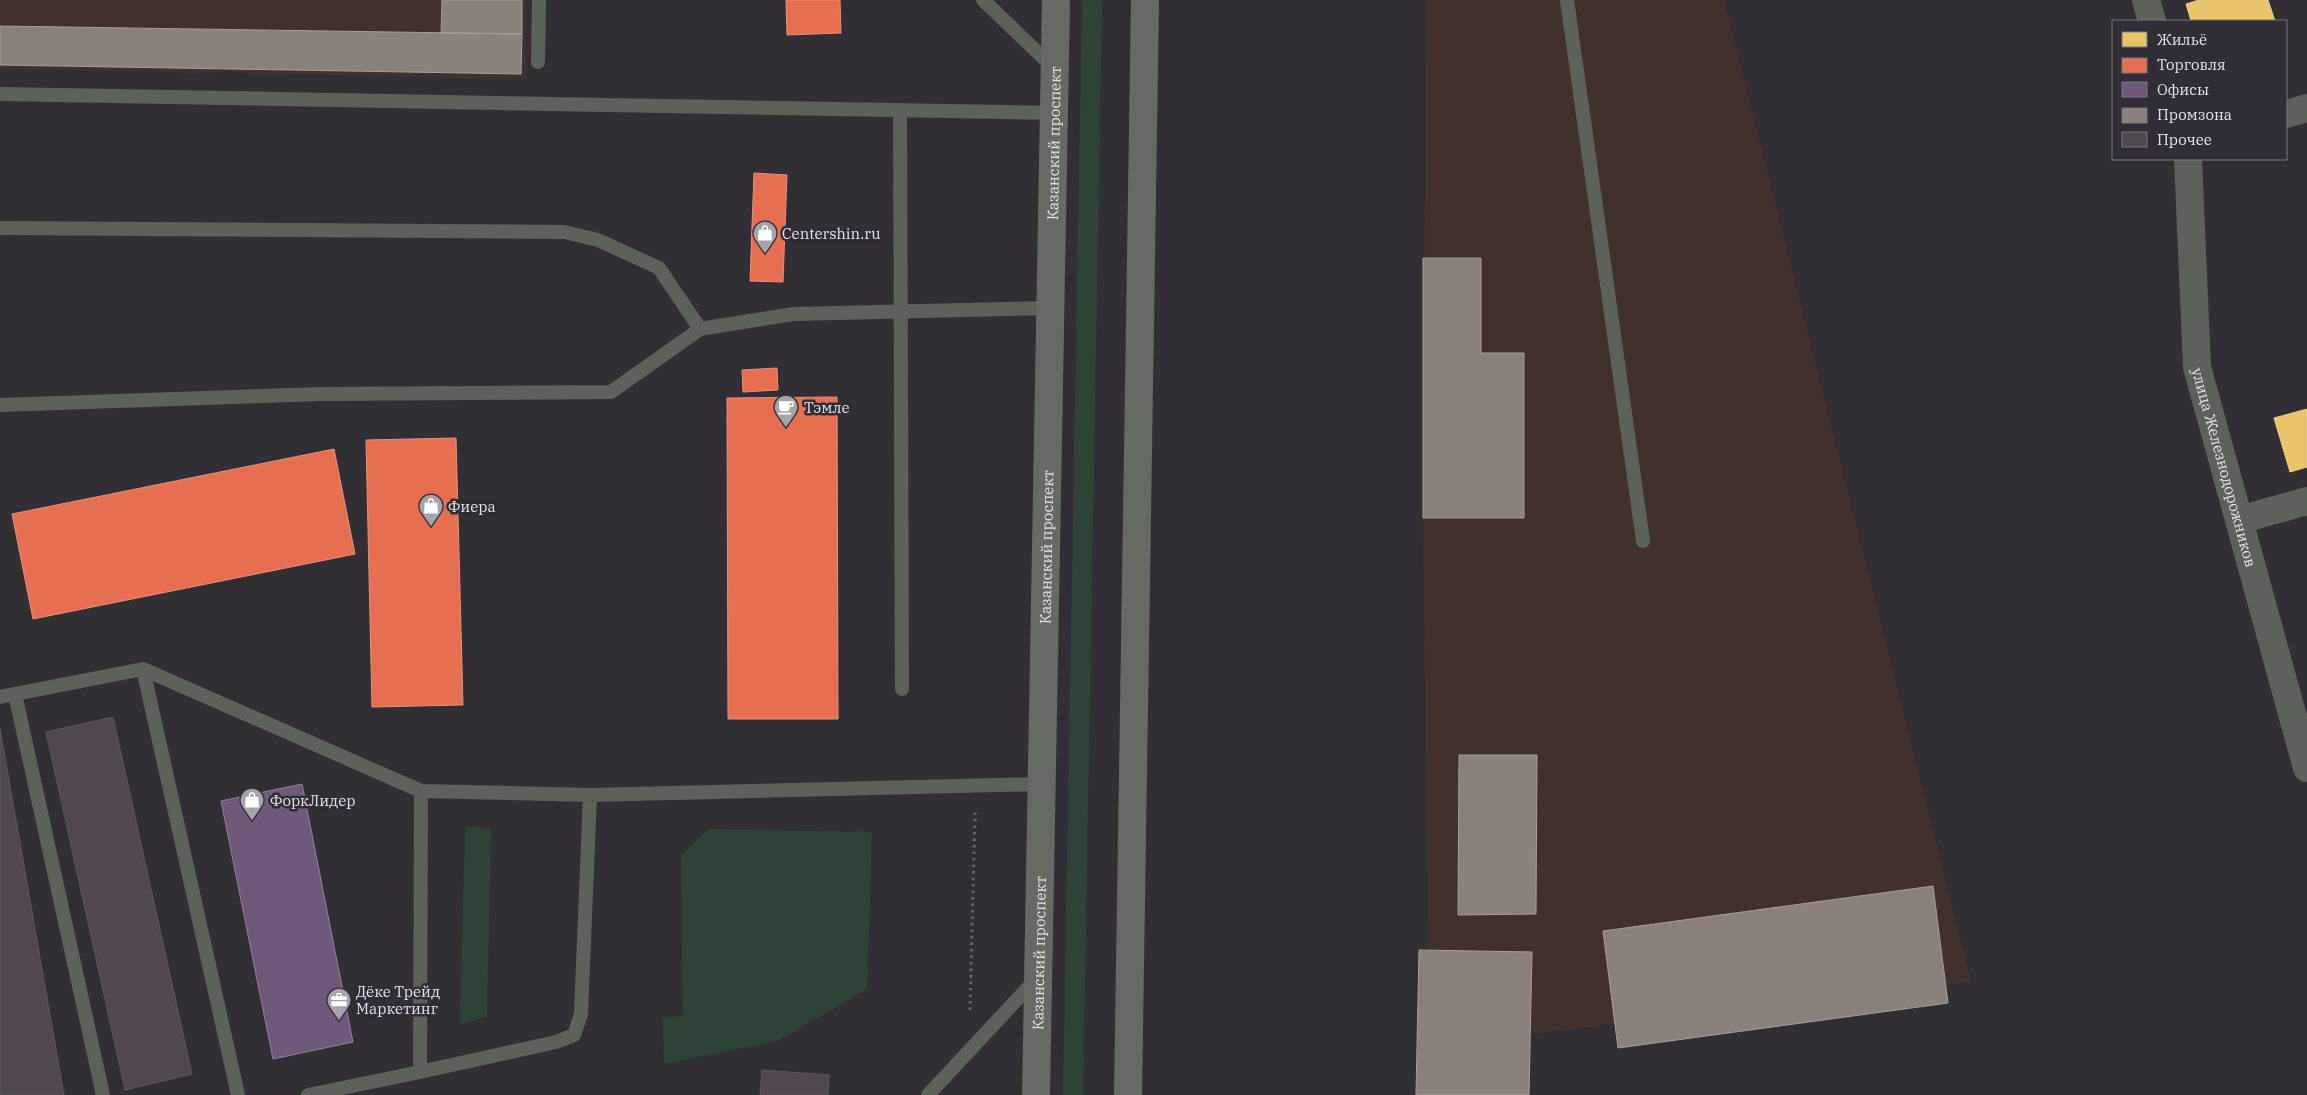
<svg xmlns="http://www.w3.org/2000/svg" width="2307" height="1095" font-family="'IBM Plex Serif',serif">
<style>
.industrial{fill:#41312c}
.green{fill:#2e4235}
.homes{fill:#e9c46a;stroke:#e8cd90}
.shops{fill:#e76f51;stroke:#e6927f}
.offices{fill:#6d597a;stroke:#91829b}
.industry{fill:#8a817c;stroke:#a59e9d}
.building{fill:#51484f;stroke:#595659}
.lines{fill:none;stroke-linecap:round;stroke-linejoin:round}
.path{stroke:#646663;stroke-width:3;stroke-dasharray:2.5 4;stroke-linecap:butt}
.service{stroke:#5c6259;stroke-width:14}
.minor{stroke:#5c6259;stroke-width:28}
.tertiary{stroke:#5c6259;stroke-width:28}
.primary{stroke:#656b62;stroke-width:28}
.labels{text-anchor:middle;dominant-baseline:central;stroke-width:5;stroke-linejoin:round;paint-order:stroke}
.street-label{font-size:15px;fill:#e4e3e9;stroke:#302d36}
.poi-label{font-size:15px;fill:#e4e3e9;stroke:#302d36;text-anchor:start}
</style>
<rect width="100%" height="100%" fill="#312f34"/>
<path class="industrial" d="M0,0H526V79L0,69Z
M1426,0H1724L1971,982L1429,1046L1423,518Z"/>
<path class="green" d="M1082,0H1102L1083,1095H1063Z
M465,826L491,828L487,1017L460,1024Z
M708,829L872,832L867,989L778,1041L664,1064L663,1018L683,1016L681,856Z"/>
<path class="homes" d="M2199,0H2268L2275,21H2191L2186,4Z
M2307,409V467L2290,472L2274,418Z"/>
<path class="shops" d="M786,0H840L841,33L787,35Z
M754,173L787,175L783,282L750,281Z
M777,368L778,390L743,392L742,370Z
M837,397L838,719H728L727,398Z
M456,438L463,705L372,707L366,440Z
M334,449L355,554L33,619L12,514Z"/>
<path class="offices" d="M302,784L353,1042L273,1059L221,801Z"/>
<path class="industry" d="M442,0H522V34L441,33Z
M0,26L522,34L521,74L0,65Z
M1423,258H1481V353H1524V518H1423Z
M1459,755H1537L1536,914L1458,915Z
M1933,886L1948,1003L1618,1048L1603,931Z
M1419,950L1532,952L1529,1095H1416Z"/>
<path class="building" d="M113,717L192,1074L125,1090L46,732Z
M0,728L64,1095H0Z
M762,1070L829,1075L828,1095H760Z"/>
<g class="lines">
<path class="path" d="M970,1010L975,812"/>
<path class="service" d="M983,0L1055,69
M1567,0L1643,541
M538,62L539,0
M0,94L1054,113
M900,111L902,689
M0,228L564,232L598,240L659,268L700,329
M0,405L321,394L611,392L700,329L793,314L1051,308
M143,669L238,1095
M15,694L103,1095
M0,697L143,669L421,791L590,795L1042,784
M420,1072L556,1042L574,1035L581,1014L590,795
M308,1095L420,1072L421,791
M928,1095L1037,978"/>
<g class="minor">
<path d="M2146,0L2152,21"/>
<path id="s1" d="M2188,159L2197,367L2307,768"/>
<path d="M2239,520L2307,501"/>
</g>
<path class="tertiary" d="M2286,114L2307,108"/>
<g class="primary">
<path id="s2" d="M1036,1095L1056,0"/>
<path d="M1128,1095L1145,0"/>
</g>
</g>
<defs>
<symbol id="shop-pin" viewBox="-11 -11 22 30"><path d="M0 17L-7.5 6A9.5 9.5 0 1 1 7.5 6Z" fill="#a5a4aa" stroke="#302d36"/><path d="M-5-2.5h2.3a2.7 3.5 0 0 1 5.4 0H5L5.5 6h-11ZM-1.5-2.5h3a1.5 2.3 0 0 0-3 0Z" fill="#fff"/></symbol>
<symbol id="cafe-pin" viewBox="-11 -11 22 30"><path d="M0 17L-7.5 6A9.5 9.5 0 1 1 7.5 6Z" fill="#a5a4aa" stroke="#302d36"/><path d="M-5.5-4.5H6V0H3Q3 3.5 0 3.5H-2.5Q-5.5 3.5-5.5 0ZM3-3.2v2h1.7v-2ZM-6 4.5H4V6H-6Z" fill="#fff"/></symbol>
<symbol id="office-pin" viewBox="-11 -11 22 30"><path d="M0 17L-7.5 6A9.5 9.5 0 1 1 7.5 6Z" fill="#a5a4aa" stroke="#302d36"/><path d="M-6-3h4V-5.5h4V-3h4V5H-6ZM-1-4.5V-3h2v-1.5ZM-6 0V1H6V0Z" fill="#fff"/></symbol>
</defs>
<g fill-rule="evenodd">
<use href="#shop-pin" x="751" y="219" width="28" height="38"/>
<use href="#cafe-pin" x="772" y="393" width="28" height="38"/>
<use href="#shop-pin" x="417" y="492" width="28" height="38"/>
<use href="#shop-pin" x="238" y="786" width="28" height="38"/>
<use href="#office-pin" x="325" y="986" width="28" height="38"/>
</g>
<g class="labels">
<g class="street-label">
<text stroke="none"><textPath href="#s2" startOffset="952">Казанский проспект</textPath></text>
<text stroke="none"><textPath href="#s1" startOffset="312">улица Железнодорожников</textPath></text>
<text stroke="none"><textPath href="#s2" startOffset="548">Казанский проспект</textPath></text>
<text stroke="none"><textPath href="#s2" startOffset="142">Казанский проспект</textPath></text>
</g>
<g class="poi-label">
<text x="782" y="233">Centershin.ru</text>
<text x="804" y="407">Тэмле</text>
<text x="448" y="506">Фиера</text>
<text x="270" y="800">ФоркЛидер</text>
<text x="356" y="991">Дёке Трейд<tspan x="356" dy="17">Маркетинг</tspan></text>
</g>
</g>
<rect x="2112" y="20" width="175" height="140" fill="#302d36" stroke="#78767e"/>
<rect x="2122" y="32" width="25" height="15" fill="#e9c46a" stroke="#78767e"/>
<text x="2157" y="45" font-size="15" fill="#e4e3e9">Жильё</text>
<rect x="2122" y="58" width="25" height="15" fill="#e76f51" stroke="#78767e"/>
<text x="2157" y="70" font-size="15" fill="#e4e3e9">Торговля</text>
<rect x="2122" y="82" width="25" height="15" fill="#6d597a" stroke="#78767e"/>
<text x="2157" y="95" font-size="15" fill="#e4e3e9">Офисы</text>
<rect x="2122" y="108" width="25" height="15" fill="#8a817c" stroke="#78767e"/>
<text x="2157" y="120" font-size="15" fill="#e4e3e9">Промзона</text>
<rect x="2122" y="132" width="25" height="15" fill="#51484f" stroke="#78767e"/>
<text x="2157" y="145" font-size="15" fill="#e4e3e9">Прочее</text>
</svg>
